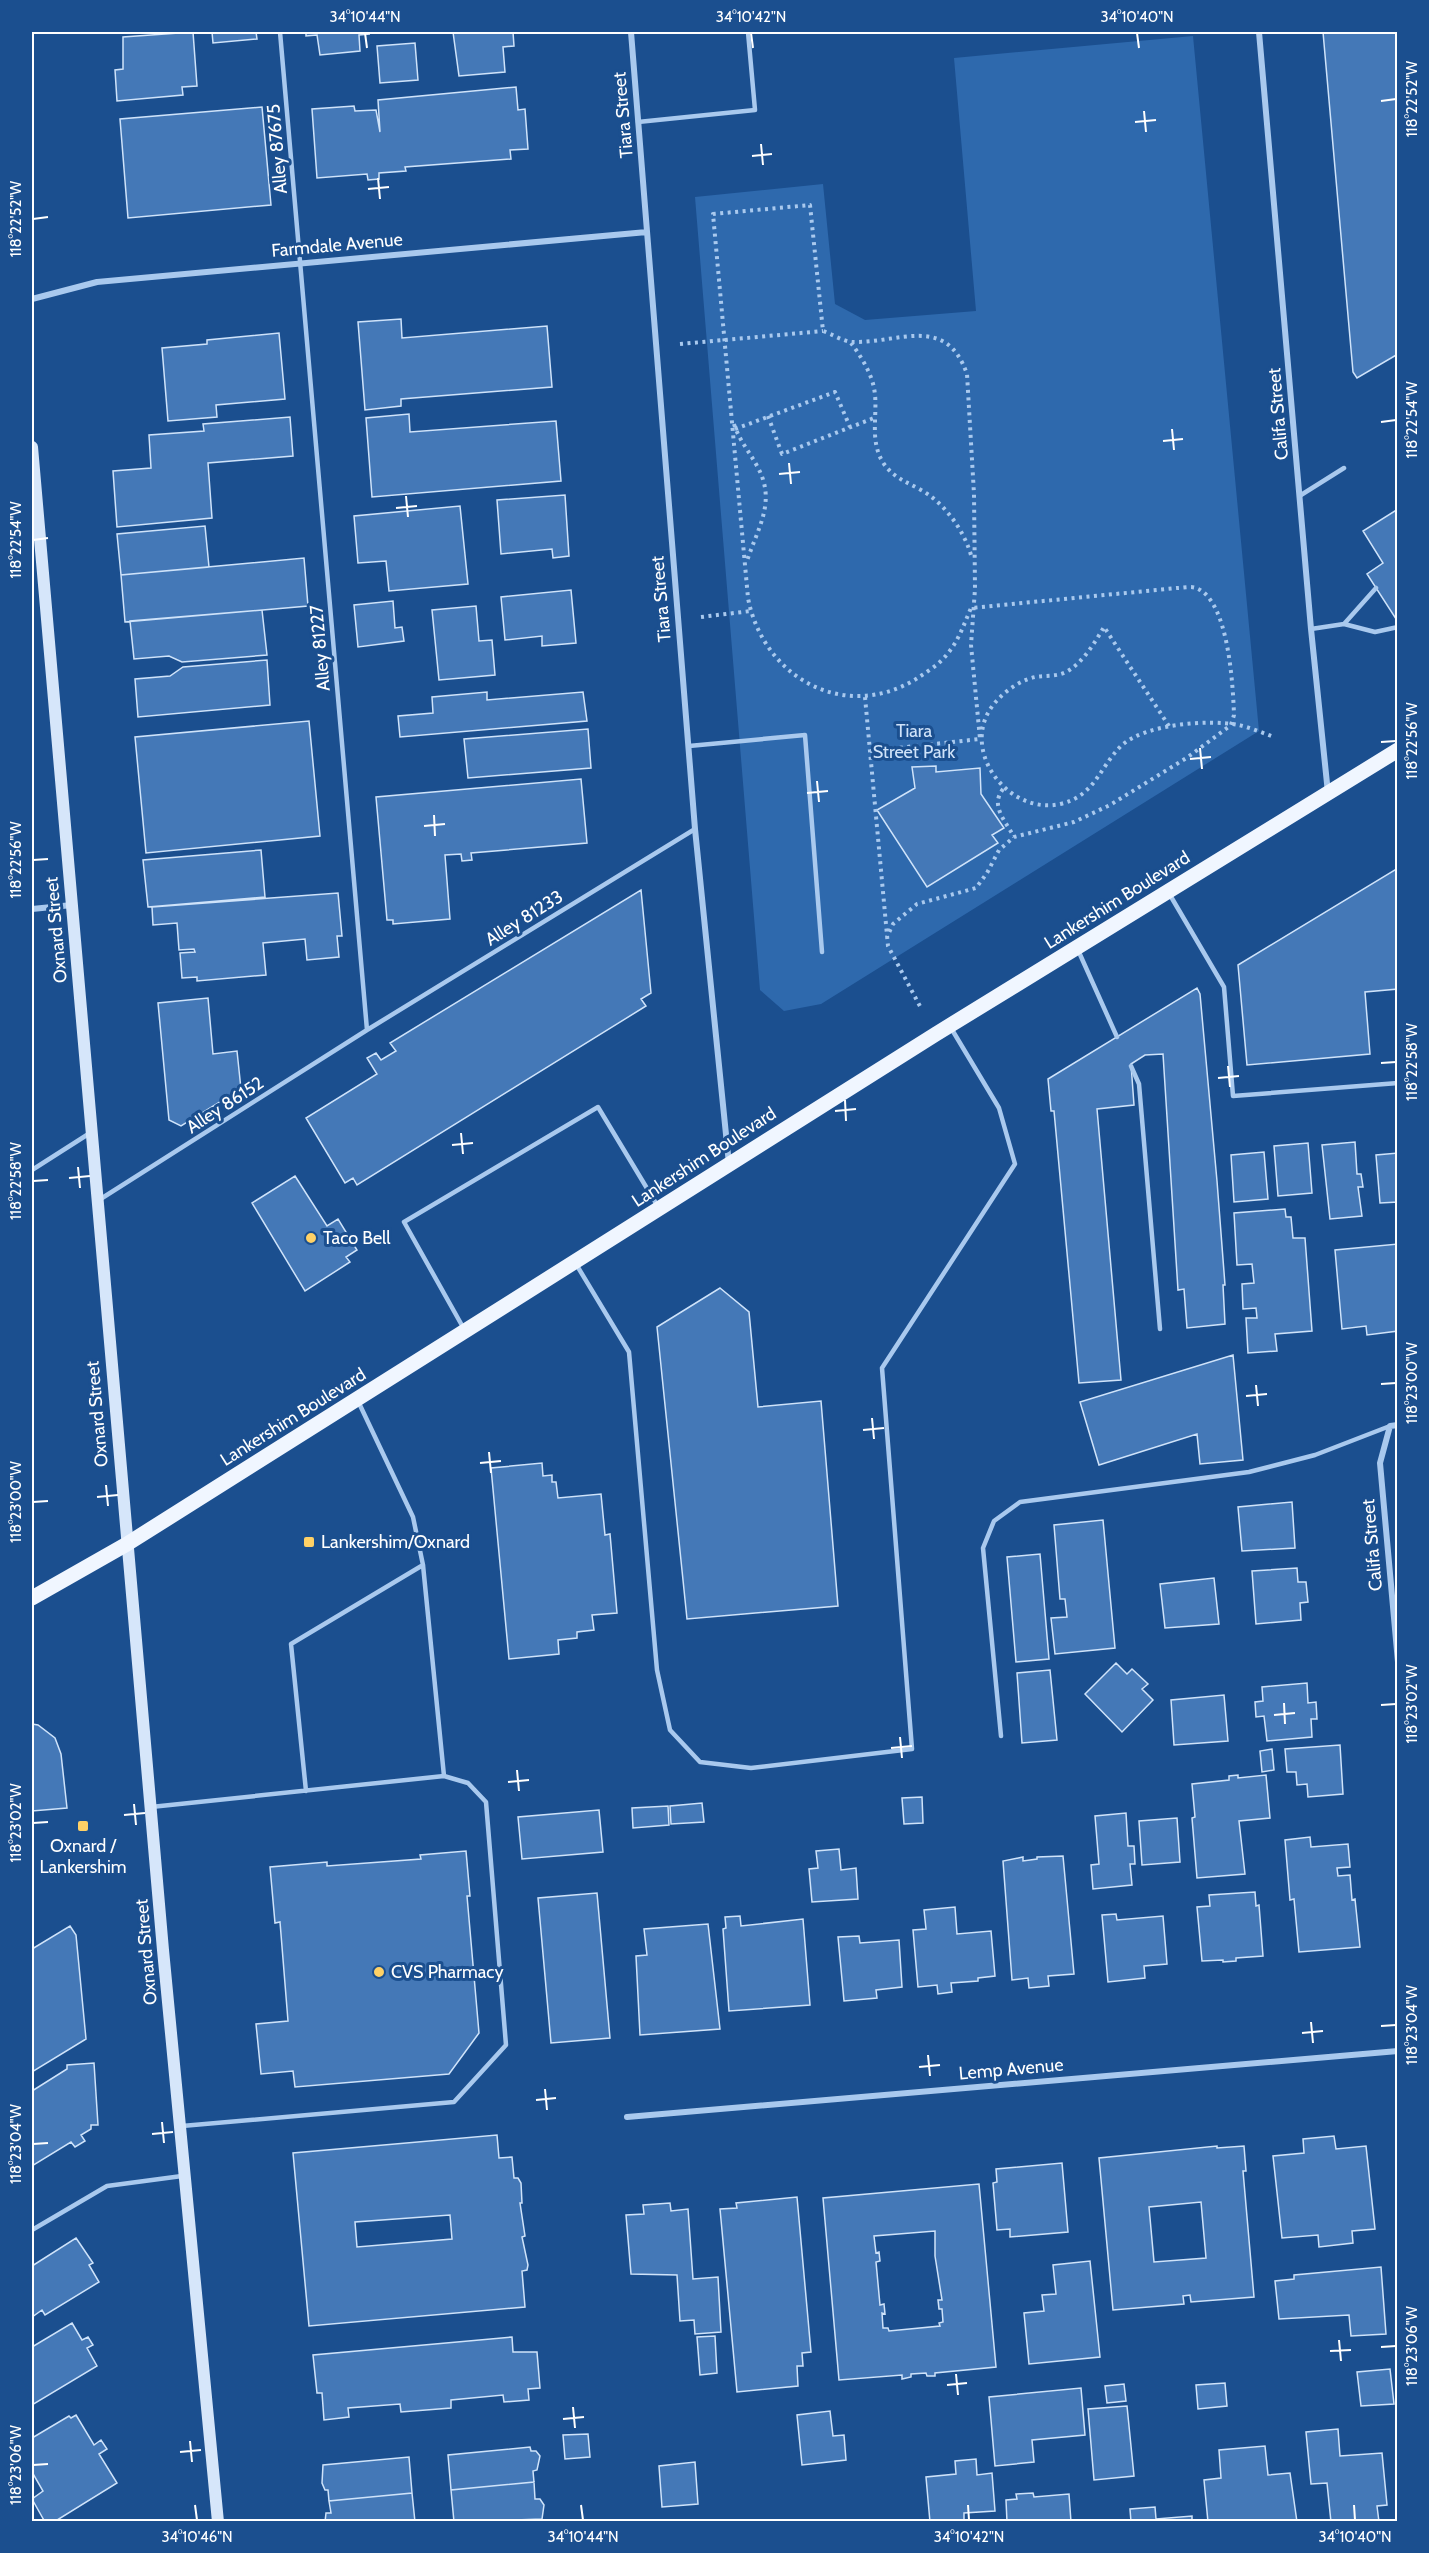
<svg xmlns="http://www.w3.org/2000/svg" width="1429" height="2553" font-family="Cabin,sans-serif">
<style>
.green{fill:#2e69ad}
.building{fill:#4478b7;stroke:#cfe3fa;stroke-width:1.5;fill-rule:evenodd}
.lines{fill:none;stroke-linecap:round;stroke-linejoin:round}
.path{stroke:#a9c9ee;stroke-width:4;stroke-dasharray:3 4.5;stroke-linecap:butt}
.service{stroke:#a9c9ee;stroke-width:4.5}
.minor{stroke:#a9c9ee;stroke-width:6}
.secondary{stroke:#d6e6fa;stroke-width:12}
.primary{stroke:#f0f6ff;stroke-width:15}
.ticks{fill:none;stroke:#fff;stroke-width:2}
.poi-dot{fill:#ffd166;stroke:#1b4f8f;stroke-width:2}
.labels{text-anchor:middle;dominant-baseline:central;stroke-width:6;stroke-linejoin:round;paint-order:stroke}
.street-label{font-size:18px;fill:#fff;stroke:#1b4f8f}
.park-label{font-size:18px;fill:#cfe3fa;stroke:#1b4f8f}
.poi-label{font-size:18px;fill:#fff;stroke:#1b4f8f;text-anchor:start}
.neatline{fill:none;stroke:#fff;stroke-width:2}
.ticks-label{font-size:15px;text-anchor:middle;fill:#fff}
</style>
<rect width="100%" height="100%" fill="#1b4f8f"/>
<path class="green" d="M1193,36L1259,731L821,1004L784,1011L760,990L695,197L823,184L835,304L865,320L976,311L954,58Z"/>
<path class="building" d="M193,32L197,86L182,87L183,95L117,101L115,70L123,69V37Z
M212,32H256L257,39L213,43Z
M306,32H368L369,34L359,35L360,51L320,55L317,35L306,36Z
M453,32H513L514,46L503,47L505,72L459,76Z
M1323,32H1398V354L1357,378L1353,372Z
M415,43L418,80L380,83L377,46Z
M516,87L518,110L525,109L528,149L510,150L511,159L405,167L406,171L379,173V179L368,180L367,174L317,178L312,109L354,106L355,111L376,110L380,132L378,100Z
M262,107L271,205L128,218L120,119Z
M401,319L402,338L547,326L552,387L401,399V406L365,410L358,322Z
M279,333L285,399L216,405L217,417L168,421L162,348L207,344V340Z
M409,414L410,432L556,421L561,481L372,497L366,418Z
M290,417L293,456L208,463L212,518L117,527L113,471L151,468L149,435L204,431L203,424Z
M565,495L569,556L553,558L552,549L501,554L497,500Z
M460,506L468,584L389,591L386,561L358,563L354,516Z
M1398,509V622L1367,574L1383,563L1363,531Z
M205,526L209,567L121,575L117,534Z
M304,558L308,606L125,622L121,575Z
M571,590L576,643L542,646V636L505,640L501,597Z
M393,601L395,628L402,627L404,641L358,647L354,605Z
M476,606L479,641L492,640L495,675L439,680L432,610Z
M262,610L267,655L182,662L169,656L134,659L130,621Z
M267,660L270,705L138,717L135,679L170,676L183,667Z
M487,692V700L583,692L587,721L400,737L398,716L433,713L432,697Z
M309,721L320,836L146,853L135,737Z
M588,729L591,768L468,778L464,739Z
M936,766V772L980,768L981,794L1004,828L992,835L998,843L927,887L877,810L915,788L912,767Z
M581,779L587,843L471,853L472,860L462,861L461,854L445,855L450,919L393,924V920H387L376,797Z
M261,850L265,897L148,907L143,860Z
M1398,868V989L1365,992L1370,1054L1247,1065L1238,965Z
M641,890L651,993L641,999L646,1006L357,1185L353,1178L345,1183L306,1118L377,1074L367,1058L376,1053L381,1060L396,1051L390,1043Z
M338,893L342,936H337L339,957L307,960L305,939L263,943L266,975L197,981V977L182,978L180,953L195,952L194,949L179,950L177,923L153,925L152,907Z
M1197,988L1200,994L1217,1181L1225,1285H1223L1225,1324L1187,1328L1184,1289L1178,1290L1163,1054L1145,1055L1131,1064L1134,1105L1097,1109L1121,1380L1079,1383L1054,1111H1051L1048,1079Z
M208,998L213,1054L237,1051L241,1089L181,1126L169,1120L158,1003Z
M1355,1142L1357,1174H1361L1363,1187H1358L1362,1216L1330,1219L1322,1145Z
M1308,1143L1312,1193L1278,1196L1274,1146Z
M1264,1152L1268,1199L1234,1202L1231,1155Z
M1398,1153V1202L1380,1203L1376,1155Z
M295,1176L327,1226L338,1219L357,1250L346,1257L350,1262L305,1291L252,1203Z
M1285,1209L1286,1217H1291L1293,1238H1305L1312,1331L1275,1334L1277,1351L1248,1353L1246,1318H1257L1256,1308L1243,1309L1242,1284L1254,1283L1252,1264L1237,1265L1234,1213Z
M1398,1244V1331L1367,1335L1366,1326L1342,1329L1335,1250Z
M720,1288L749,1312L758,1407L821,1401L838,1606L687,1619L657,1327Z
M1233,1355L1243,1460L1200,1464L1197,1434L1099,1465L1080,1402Z
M542,1463L543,1476L552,1475V1482H556L558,1498L601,1494L605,1535L610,1534L617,1613L592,1615L594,1630L577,1632V1638L558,1640L559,1654L509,1659L491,1468Z
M1292,1502L1295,1548L1242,1551L1238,1507Z
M1103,1520L1115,1648L1055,1654L1051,1618L1067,1617L1065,1599H1060L1054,1525Z
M1040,1554L1049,1659L1016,1662L1007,1557Z
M1297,1568L1298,1582H1306L1308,1602L1300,1603L1301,1620L1256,1624L1252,1571Z
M1214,1578L1219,1624L1165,1628L1160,1584Z
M1116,1663L1127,1674L1132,1669L1148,1684L1142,1689L1153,1700L1122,1732L1085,1694Z
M1050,1670L1057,1740L1022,1743L1017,1673Z
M1307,1683L1308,1703L1316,1702L1317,1719H1311L1312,1737L1267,1741L1264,1716L1256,1717L1255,1702L1263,1701L1262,1687Z
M1224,1695L1228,1741L1174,1745L1171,1700Z
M32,1724L38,1725L55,1738L61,1754L67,1808L32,1811Z
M1340,1745L1343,1794L1308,1797L1307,1784L1297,1785L1296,1772H1287L1285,1749Z
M1272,1749L1274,1770L1262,1772L1260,1751Z
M1238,1775V1778L1266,1775L1270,1818L1239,1821L1245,1874L1197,1878L1192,1818L1195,1817L1192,1784L1229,1780V1776Z
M922,1797L923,1823L904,1824L902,1798Z
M702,1803L704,1822L671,1824L670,1806Z
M668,1806L669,1825L633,1828L632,1808Z
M599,1810L603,1852L522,1859L518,1817Z
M1126,1813L1128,1846H1134L1135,1864H1130L1132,1885L1093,1889L1091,1865L1099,1864L1095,1816Z
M1177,1818L1180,1862L1142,1865L1139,1821Z
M1310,1837L1311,1847L1348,1844L1350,1867L1337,1868L1338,1876L1350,1875L1352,1900L1355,1899L1360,1947L1299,1952L1294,1899L1290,1900L1285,1840Z
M839,1849L841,1870L856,1868L858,1899L812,1902L809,1869L818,1868L816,1851Z
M466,1851L470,1896H467L479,2033L449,2074L295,2087L293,2071L261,2074L256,2024L288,2021L280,1922L275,1923L270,1867L327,1862V1866L421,1859L420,1855Z
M1063,1856L1074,1974L1048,1976L1049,1986L1029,1988L1028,1978L1012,1980L1003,1861L1023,1857V1861L1037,1859V1857Z
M1255,1892L1256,1906L1259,1905L1263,1956L1236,1958V1961L1223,1962V1960L1202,1961L1197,1907L1210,1906L1209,1895Z
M597,1893L610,2038L551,2043L538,1898Z
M955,1907L957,1934L991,1931L995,1976L978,1978V1981L951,1983L952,1992L938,1994L937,1985L918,1987L913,1930L926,1929L924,1910Z
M1116,1914L1117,1920L1163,1916L1167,1964L1144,1966L1145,1978L1108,1982L1102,1915Z
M740,1916L741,1926L803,1919L810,2005L729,2011L723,1929L726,1928L725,1917Z
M708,1924L720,2029L640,2035L636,1956L647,1955L644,1929Z
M70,1926L76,1935L86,2039L32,2072V1949Z
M859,1936L860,1943L899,1940L902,1987L876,1990L877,1998L844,2001L838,1937Z
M94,2063L98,2125H91V2129L81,2135L85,2141L75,2147L71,2142L32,2166V2091L67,2069V2065Z
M497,2135L499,2158L512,2157L514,2178H518L521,2183L522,2203H520L525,2236L522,2237L528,2265L527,2270L522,2271L525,2307L309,2326L293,2153ZM450,2215L452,2239L357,2247L355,2222Z
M1334,2136L1336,2149L1366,2146L1375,2229L1352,2231L1353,2243L1319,2247L1318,2235L1282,2238L1273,2156L1304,2153L1303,2139Z
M1217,2146V2148L1244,2146L1246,2171H1243L1254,2297L1191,2302L1190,2295L1183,2296L1184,2304L1113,2310L1099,2158ZM1201,2202L1206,2258L1154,2262L1149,2207Z
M1062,2163L1068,2232L1010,2237V2229L997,2230L993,2183L997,2182L996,2169Z
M979,2184L996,2367L935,2373V2376H927L926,2373L911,2374V2377L902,2379V2375L839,2380L823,2198ZM935,2231V2256L942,2300H938L939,2309H942L943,2322L939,2323L940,2326L889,2331L888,2328H883L882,2313L885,2314L884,2304L880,2305L876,2262L880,2261L879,2252L876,2253L874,2236Z
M797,2197L811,2352L802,2353L803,2366H797L798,2386L737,2392L720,2209L737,2208L736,2203Z
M670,2203L671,2211L688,2209L693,2279L718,2277L721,2332L695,2334L694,2320L680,2321L677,2275L631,2274L626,2215L644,2214L643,2205Z
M76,2238L93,2263L89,2265L99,2282L45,2315L42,2310L32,2317V2266Z
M1090,2261L1100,2357L1029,2364L1024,2313L1044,2311L1042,2295L1056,2294L1053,2265Z
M1381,2267L1386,2334L1351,2336L1349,2315L1279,2319L1275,2281L1294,2279V2275Z
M72,2323L82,2340L88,2337L93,2345L87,2348L97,2366L32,2405V2347Z
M715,2336L717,2373L700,2375L697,2337Z
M512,2337L513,2352H537L540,2388L528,2389L529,2400L504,2402L503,2395L451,2400V2408L401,2412L400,2404L348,2408L349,2417L324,2420L322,2393H317L313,2355Z
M1390,2369L1394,2404L1361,2406L1357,2372Z
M1225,2383L1227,2406L1198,2409L1196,2385Z
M1124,2384L1126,2401L1107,2403L1105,2386Z
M1081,2388L1085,2435L1032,2440L1034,2462L995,2466L989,2397Z
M1127,2406L1134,2476L1094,2480L1088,2409Z
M830,2411L833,2436L844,2435L846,2460L802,2465L797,2415Z
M76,2415L94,2445L101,2440L107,2449L99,2454L117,2483L54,2522H45L32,2499L43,2491L32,2472V2438L69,2416L71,2418Z
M1338,2429L1340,2456L1382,2453L1387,2505L1377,2506L1379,2522H1331L1327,2483L1311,2484L1306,2432Z
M588,2434L590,2457L565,2459L563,2435Z
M1265,2446L1268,2475L1290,2473L1297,2522H1208L1204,2480L1221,2478L1219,2450Z
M530,2447L531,2451H536L540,2456L537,2470L533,2471L534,2482L451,2490L448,2455Z
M409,2457L412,2493L329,2501L328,2490H325L322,2483L323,2465Z
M976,2459L977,2475L992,2473L995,2511L964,2513V2522H930L926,2477L956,2474L955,2461Z
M695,2462L698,2504L662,2507L659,2466Z
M534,2482L535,2499H540L544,2505L542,2519L454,2522L451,2490Z
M412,2493L415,2522H325L326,2513H331L329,2501Z
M1033,2493L1034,2497L1069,2494L1071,2522H1007L1006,2500L1017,2499L1016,2494Z
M1155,2507L1156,2519L1192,2516V2522H1131L1130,2509Z"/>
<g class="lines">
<path class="path" d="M851,343C860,355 871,372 874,388C879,413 868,440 884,464C894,478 907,482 921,490C945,503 966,533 972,559
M680,344L823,331
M768,416L782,454L874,418
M734,424C739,440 749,451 757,466C777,501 758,527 747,561
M735,429L835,392L850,427
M701,617L751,611
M865,697L888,946L922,1010
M1169,726L1104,627C1095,642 1083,663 1066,672C1056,677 1046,675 1035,677C1017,681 998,696 989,711C963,756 1011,815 1060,804C1095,796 1099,768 1121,746C1144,724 1209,719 1239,725C1251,728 1263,733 1274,737
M870,751L980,739L971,645L975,589L974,494L967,374C946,314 900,343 853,342C844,342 832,334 823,331L810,205L713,214L748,598C763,677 844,723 916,679C927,672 940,664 948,653C959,640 964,624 971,608L1177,588C1183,588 1191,586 1196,588C1229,600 1233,687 1234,715L1231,725L1188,757L1110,805L1074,822L1014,837L999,850L987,873L976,888L917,904L893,924L887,937
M1003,789C990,806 1005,820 1014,837"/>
<path class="service" d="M280,32L367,1030
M638,122L755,110L748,32
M1301,495L1344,468
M1344,624L1376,588
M1311,629L1344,624L1375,632L1398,627
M689,746L805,735L822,952
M1170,895L1224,987L1233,1096L1398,1083
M1078,950L1117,1037
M1131,1066L1139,1084L1160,1329
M32,1170L90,1133
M99,1200L367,1030L695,829
M576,1264L629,1352L657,1670L670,1730L700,1762L751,1768L912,1749L882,1368L1015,1164L999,1108L951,1028
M464,1329L404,1222L598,1107L657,1205
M1001,1736L983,1548L994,1521L1020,1502L1249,1472L1315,1455L1390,1426
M306,1791L291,1644L423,1565
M151,1807L444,1776L423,1565L413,1517L358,1401
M182,2126L454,2102L506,2045L486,1802L468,1783L444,1776
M32,2230L107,2186L182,2176"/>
<path class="minor" d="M631,32L695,829L729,1164
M1259,32L1311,629L1328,793
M32,299L97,282L647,232
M32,909L72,905
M1398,1425L1390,1426L1380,1463L1398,1662
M627,2117L1398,2051"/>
<path class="secondary" d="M32,447L163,1950L218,2522"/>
<path class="primary" d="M32,1598L127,1544L936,1034L1398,750"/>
</g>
<path class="ticks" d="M365,33L367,48M751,33L753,48M1137,33L1139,48M1381,101L1396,99M1144,111L1146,132M1135,122L1156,120M761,144L763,165M752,156L772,154M378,178L380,199M368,189L389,187M33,219L48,217M1381,422L1396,420M1172,429L1174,450M1163,441L1183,439M789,463L791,484M779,474L800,472M406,496L408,517M396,508L417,506M33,540L48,538M1381,742L1396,741M1200,748L1202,769M1190,759L1211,757M817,781L819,802M807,793L828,791M434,815L435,836M424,826L445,824M33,860L48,859M1381,1063L1396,1062M1228,1066L1230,1087M1218,1078L1239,1076M845,1100L846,1121M835,1111L856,1109M461,1133L463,1154M452,1145L473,1143M78,1167L80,1188M69,1178L90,1176M33,1181L48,1180M1381,1384L1396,1383M1256,1385L1258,1406M1246,1396L1267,1394M872,1418L874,1439M863,1430L884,1428M489,1452L491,1473M480,1463L501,1461M106,1485L108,1506M97,1497L118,1495M33,1502L48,1501M1284,1703L1285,1724M1381,1705L1396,1704M1274,1715L1295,1713M900,1737L902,1758M891,1748L912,1746M517,1770L519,1791M508,1782L529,1780M134,1804L136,1825M124,1815L145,1813M33,1823L48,1822M1311,2022L1313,2043M1381,2026L1396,2025M1302,2033L1323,2031M928,2055L930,2076M919,2067L940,2065M545,2089L547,2110M536,2100L556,2098M162,2122L164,2143M152,2134L173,2132M33,2144L48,2143M1339,2340L1341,2361M1381,2347L1396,2346M1330,2351L1351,2350M956,2374L958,2395M947,2385L967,2383M573,2407L575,2428M563,2419L584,2417M190,2441L192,2462M180,2452L201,2450M33,2465L48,2464M195,2505L197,2520M581,2505L583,2520M968,2505L969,2520M1354,2505L1355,2520"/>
<g class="poi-dot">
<circle cx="311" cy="1238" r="6"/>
<rect x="303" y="1536" width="12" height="12" rx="3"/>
<rect x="77" y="1820" width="12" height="12" rx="3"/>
<circle cx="379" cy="1972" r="6"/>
</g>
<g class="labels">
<g class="street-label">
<text transform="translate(623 115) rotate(-95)">Tiara Street</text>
<text transform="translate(277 149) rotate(-95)">Alley 87675</text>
<text transform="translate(337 245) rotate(-5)">Farmdale Avenue</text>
<text transform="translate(1278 414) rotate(-95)">Califa Street</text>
<text transform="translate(661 599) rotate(-95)">Tiara Street</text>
<text transform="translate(320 648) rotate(-95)">Alley 81227</text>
<text transform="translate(1117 900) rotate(-32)">Lankershim Boulevard</text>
<text transform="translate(524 918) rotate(-32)">Alley 81233</text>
<text transform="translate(56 930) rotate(-95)">Oxnard Street</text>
<text transform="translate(225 1105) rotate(-33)">Alley 86152</text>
<text transform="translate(704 1157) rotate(-33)">Lankershim Boulevard</text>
<text transform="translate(97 1414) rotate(-95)">Oxnard Street</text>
<text transform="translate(293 1417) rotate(-32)">Lankershim Boulevard</text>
<text transform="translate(1372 1545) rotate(-95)">Califa Street</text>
<text transform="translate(146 1952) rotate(-95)">Oxnard Street</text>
<text transform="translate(1011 2069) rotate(-5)">Lemp Avenue</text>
</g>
<g class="park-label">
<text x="914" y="731">Tiara<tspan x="914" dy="21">Street Park</tspan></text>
</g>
<g class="poi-label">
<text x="323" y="1238">Taco Bell</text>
<text x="321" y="1542">Lankershim/Oxnard</text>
<text x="83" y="1846" text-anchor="middle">Oxnard /<tspan x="83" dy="21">Lankershim</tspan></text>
<text x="391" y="1972">CVS Pharmacy</text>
</g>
</g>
<rect width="1429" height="2553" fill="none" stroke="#1b4f8f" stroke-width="66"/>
<rect x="33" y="33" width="1363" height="2487" class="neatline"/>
<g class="ticks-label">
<text x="365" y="22">34°10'44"N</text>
<text x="751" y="22">34°10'42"N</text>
<text x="1137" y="22">34°10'40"N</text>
<text transform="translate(1412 99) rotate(-90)" y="5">118°22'52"W</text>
<text transform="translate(16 219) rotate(-90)" y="5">118°22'52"W</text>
<text transform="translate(1412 420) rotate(-90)" y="5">118°22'54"W</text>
<text transform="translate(16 540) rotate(-90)" y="5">118°22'54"W</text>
<text transform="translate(1412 741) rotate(-90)" y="5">118°22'56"W</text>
<text transform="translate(16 860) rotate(-90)" y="5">118°22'56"W</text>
<text transform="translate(1412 1062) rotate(-90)" y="5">118°22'58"W</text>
<text transform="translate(16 1181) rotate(-90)" y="5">118°22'58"W</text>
<text transform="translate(1412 1383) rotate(-90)" y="5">118°23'00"W</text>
<text transform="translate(16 1502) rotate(-90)" y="5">118°23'00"W</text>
<text transform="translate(1412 1704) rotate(-90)" y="5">118°23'02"W</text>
<text transform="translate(16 1823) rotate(-90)" y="5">118°23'02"W</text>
<text transform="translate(1412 2025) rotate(-90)" y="5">118°23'04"W</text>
<text transform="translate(16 2144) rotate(-90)" y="5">118°23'04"W</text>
<text transform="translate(1412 2346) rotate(-90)" y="5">118°23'06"W</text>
<text transform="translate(16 2465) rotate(-90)" y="5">118°23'06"W</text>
<text x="197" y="2542">34°10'46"N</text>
<text x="583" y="2542">34°10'44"N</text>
<text x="969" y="2542">34°10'42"N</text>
<text x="1355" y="2542">34°10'40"N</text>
</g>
</svg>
